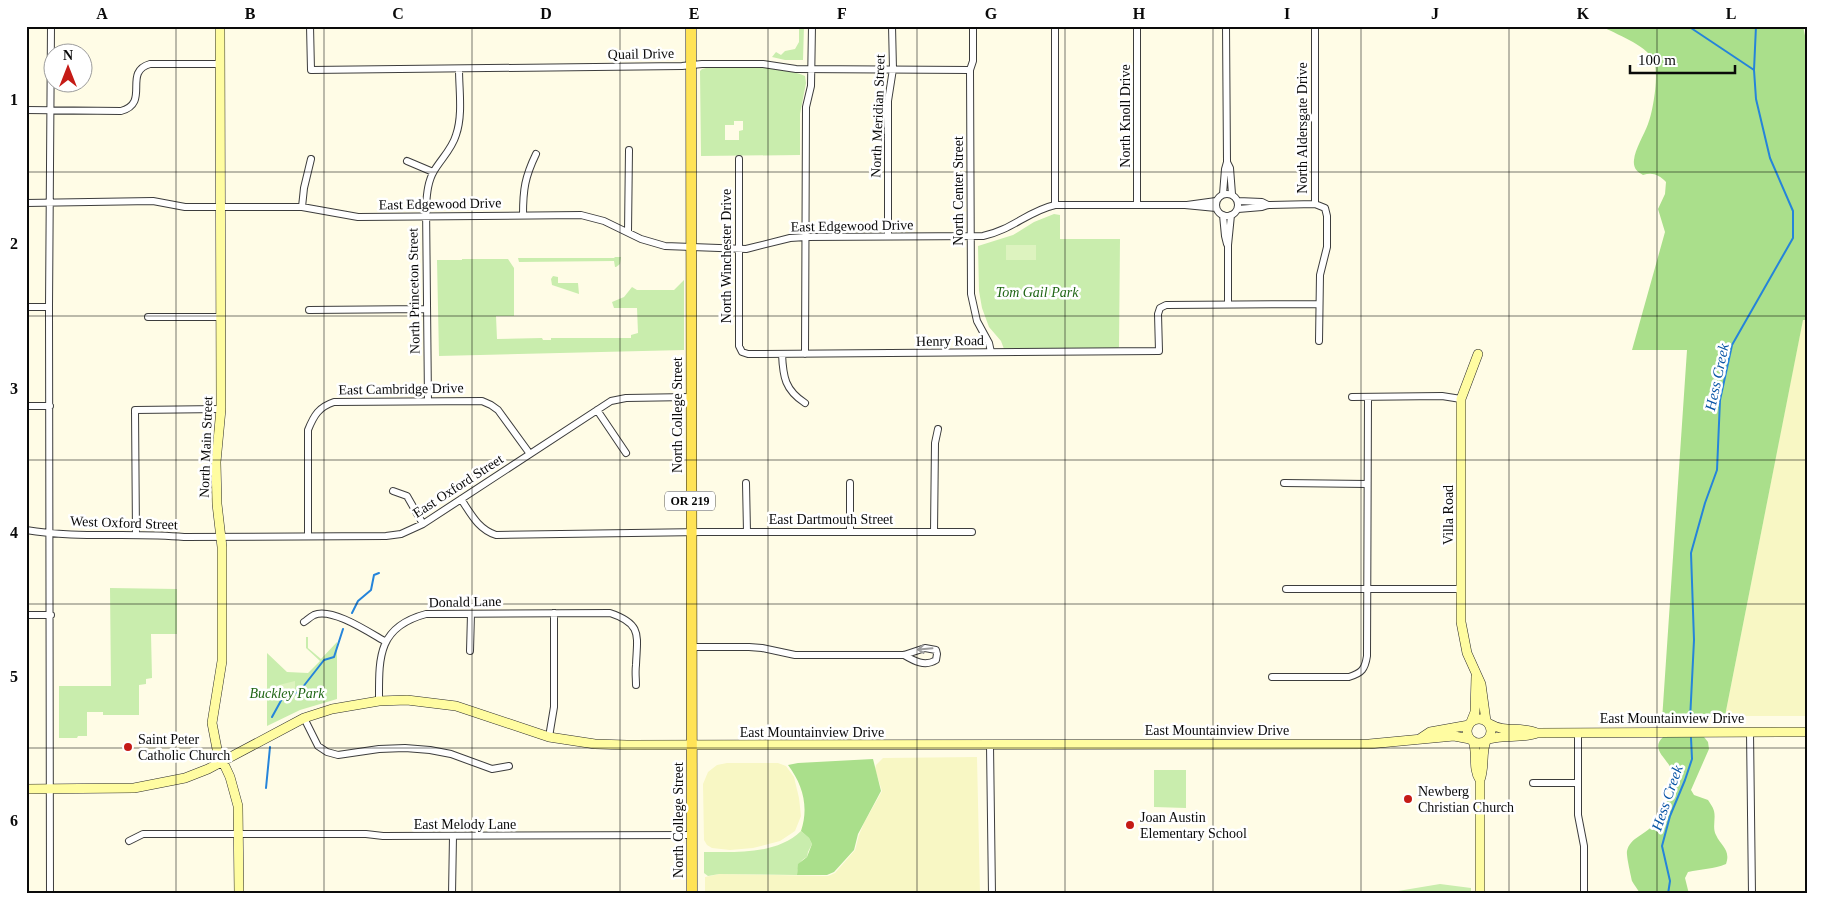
<svg xmlns="http://www.w3.org/2000/svg" width="1833" height="920" font-family="Georgia,serif">
<style>
.farmland{fill:#f8f7c4}
.green{fill:#c9edad;fill-rule:evenodd}
.forest{fill:#aadf8b}
.pitch{fill:#ddf3bf}
.lines{fill:none;stroke-linecap:round;stroke-linejoin:round}
.stream{stroke:#2584da;stroke-width:2}
.street-casing{stroke:#3d3d3d;stroke-width:8}
.secondary-casing{stroke:#2c2c2c;stroke-width:10}
.primary-casing{stroke:#1b1b1b;stroke-width:11}
.street{stroke:#fff;stroke-width:6}
.secondary{stroke:#fffca1;stroke-width:9}
.primary{stroke:#ffe356;stroke-width:10}
.oneway{stroke:#9d9d9d}
.grid{fill:none;stroke:#0a0a0a;stroke-width:1;stroke-opacity:0.55}
.poi-dot{fill:#c51b16;stroke:#fff;stroke-width:2}
.labels{text-anchor:middle;dominant-baseline:central;stroke-width:5;stroke-linejoin:round;paint-order:stroke}
.shield{fill:#fff;stroke:#545454;stroke-width:1}
.shield-label{font-size:12px;font-weight:bold;fill:#0a0a0a}
.street-label{font-size:14px;fill:#0a0a0a;stroke:#fff}
.park-label{font-size:14px;font-style:italic;fill:#206615;stroke:#fff}
.poi-label{font-size:14px;fill:#0a0a0a;stroke:#fff;text-anchor:start}
.water-label{font-size:15px;font-style:italic;fill:#0955a5;stroke:#fff}
.neatline{fill:none;stroke:#0a0a0a;stroke-width:2}
.grid-label{font-size:16px;text-anchor:middle;font-weight:bold;fill:#0a0a0a}
</style>
<rect width="100%" height="100%" fill="#fffce6"/>
<path class="farmland" d="M1803,319L1807,320V716H1725Z
M977,757L980,894H705V877L719,874L828,876L835,873L855,850L859,835L864,823L882,791L875,769L876,765L883,758Z
M727,763H778L786,766L794,777L799,798L801,816L795,831L780,841L753,848L730,850L712,848L707,845L704,840L703,784L708,772L717,765Z"/>
<path class="green" d="M799,26H804L803,60H785L772,57L776,52L781,55L785,51L795,49L799,42Z
M710,67C740,68 777,64 805,76L806,83L800,114V155L701,156L700,71L702,69ZM734,121H743V130L739,131V140H725V125H734Z
M1054,214L1060,215V239H1120L1119,347L1118,348L1004,349L1001,341L989,327L982,308L979,291L978,246L1013,235L1034,222Z
M615,257H621L620,264L616,267H615L614,261L519,262L518,258H614Z
M462,259H508L514,268V316H496L497,339L542,338L543,340H551V338H631V335L638,333L637,308H614L612,302L624,297L632,287L637,290H674L684,280V350L439,356L437,260H462Z
M553,276L558,277V283H578L579,294L552,285L551,279Z
M110,588L177,589V634H151L152,678L146,679V684L139,685V715H103V712H87V736H78L77,738H59V686H111Z
M306,637H308V648L321,659L337,642V699L300,710L267,726V653L287,672L308,673L320,661L306,648Z
M1154,770H1186V808L1154,807Z
M801,831L809,838L812,844L808,852L807,857C799,861 798,866 797,875L719,874L708,876L704,873V852C736,852 776,855 801,831Z
M1440,884L1471,888V894H1391L1398,891Z"/>
<path class="forest" d="M1601,26H1803L1807,45V320H1803L1725,716L1662,720L1687,350H1632L1665,232L1658,209L1665,194L1666,182C1659,175 1653,172 1643,175C1637,172 1633,168 1634,160C1635,149 1644,135 1648,124C1653,112 1660,71 1653,59C1645,45 1616,34 1601,26Z
M1663,737H1704L1708,742L1709,749L1691,790L1694,795L1708,800C1710,803 1713,807 1714,811C1716,819 1712,827 1716,835C1721,846 1731,850 1726,864C1714,869 1701,869 1688,872L1685,878L1689,894H1640C1638,889 1634,885 1632,881C1631,876 1626,855 1627,851C1630,838 1644,835 1651,827C1659,817 1667,802 1672,790C1684,763 1645,754 1663,737Z
M873,759L881,791L858,834L854,850L834,872L827,875H797L798,864L807,857L812,844L809,838L801,831C809,807 803,785 788,765L798,763Z"/>
<path class="pitch" d="M1006,245H1036V260H1006Z
M295,681V693L279,697V685Z"/>
<g class="lines">
<path class="stream" d="M1688,26L1754,70
M352,613L358,601L371,590L374,575L379,573
M272,717L283,697L299,692L324,660L334,657L343,629
M1690,720L1694,640L1691,553L1705,503L1717,470L1720,400L1732,345L1793,238V211L1770,158L1756,99L1754,70L1756,26
M266,788L270,747
M1668,894L1670,881L1662,846L1670,816L1685,780L1692,759L1691,738"/>
<defs>
<path id="street" d="M310,26L311,70L682,66L702,64H763L796,69L970,70
M973,26V61L970,70L971,294L977,321L989,343L991,352
M1055,26V205
M1137,26V205
M1226,26L1227,162L1230,168L1232,194
M26,110L121,111C151,103 122,72 150,64H221
M739,159V346L742,352L748,354L1159,351L1158,314L1160,308L1166,305L1319,304
M407,161L433,172
M1216 205a11 11 0 1 1 22 0a11 11 0 1 1-22 0Z
M1223,194L1225,169L1227,162
M1238,201L1262,202L1268,205
M26,203L153,201L185,207H302L358,217L581,215L604,221L641,239L665,246L746,249L790,238L806,237L983,236C1012,230 1028,211 1055,205H1185L1216,208
M1315,204V26
M1187,205L1216,201
M302,207L304,188L311,159
M1238,209L1262,207L1268,205L1315,204L1325,208L1327,216V247L1320,275L1319,341
M523,215C523,189 525,177 536,154
M1223,215L1225,236L1227,244
M628,232L629,150
M888,236V101L893,69L892,26
M1228,304V245L1231,215
M26,307H49
M309,310L427,309
M148,317H221
M782,354C783,377 785,390 805,403
M805,354L806,107L811,86L812,26
M1352,397L1442,396L1461,399
M428,401L426,205C427,193 428,181 434,171C441,159 452,149 456,135C463,115 459,90 459,69
M26,406H50
M597,410L626,453
M746,483L747,532
M1284,483L1367,484
M393,491L407,496L423,524
M461,499C471,514 478,529 496,535L702,532H972
M26,530C78,539 132,532 184,537L386,536L401,534L423,524L611,401L626,398L690,397
M850,532V483
M934,532L935,443L938,429
M136,535L135,410L221,409
M308,536V430C314,415 319,407 334,402L482,401L491,405L498,410L530,454
M1286,589H1461
M26,615H51
M304,622C307,620 310,617 314,615C332,607 370,633 386,642
M691,647H749L762,648L795,655H904L925,648L936,650L937,654L936,660C925,667 914,661 904,655
M470,651L471,614
M1272,677H1349C1362,673 1365,669 1367,656L1368,397
M379,701C379,658 377,627 426,614L610,613C643,624 637,636 636,665C635,672 636,678 636,685
M304,718L318,746L327,752L338,755L379,749L405,748L430,750L451,754L492,769L509,766
M1750,732L1752,894
M1578,733V815L1584,846V894
M549,737L554,707V613
M990,745L992,894
M1533,783H1578
M129,841L143,834H366L383,836L692,835
M50,894L49,307L51,26
M452,894L453,836"/>
<path id="secondary" d="M220,26L221,409L216,462L217,504L222,547V661L212,723L217,749L230,777L238,806L239,894
M1478,354L1461,399V622L1467,653L1481,684L1486,721
M1467 731a12 12 0 1 1 24 0a12 12 0 1 1-24 0Z
M1471,722L1475,712L1476,676
M1490,724C1505,733 1520,726 1537,733
M1421,738L1430,732L1469,725
M1489,739C1505,734 1521,739 1537,733L1807,732
M1473,741C1478,754 1472,768 1480,780
M26,789L134,788L185,778L208,769L304,718L332,709L379,701L407,700L456,706L549,737L595,744L627,745L1369,744L1454,736L1470,739
M1480,894V780C1485,767 1481,754 1486,741"/>
<path id="primary" d="M691,26L692,894"/>
</defs>
<use href="#street" class="street-casing"/>
<use href="#secondary" class="secondary-casing"/>
<use href="#primary" class="primary-casing"/>
<use href="#street" class="street"/>
<use href="#secondary" class="secondary"/>
<use href="#primary" class="primary"/>
</g>
<defs><path id="oneway-shaft" d="M-6 0H5M1.5-3L5.5 0L1.5 3" fill="none" stroke-width="1.6" stroke-linecap="round" stroke-linejoin="round" transform="scale(1.25)"/></defs>
<use class="oneway" href="#oneway-shaft" transform="translate(925 649) rotate(175)"/>
<path class="grid" d="M176,26V894M324,26V894M472,26V894M620,26V894M768,26V894M917,26V894M1065,26V894M1213,26V894M1361,26V894M1509,26V894M1657,26V894M26,172H1807M26,316H1807M26,460H1807M26,604H1807M26,748H1807"/>
<g class="poi-dot">
<circle cx="128" cy="747" r="5"/>
<circle cx="1408" cy="799" r="5"/>
<circle cx="1130" cy="825" r="5"/>
</g>
<g class="labels">
<rect class="shield" x="665" y="491.5" width="50" height="19" rx="4"/>
<g class="shield-label">
<text x="690" y="501">OR 219</text>
</g>
<g class="street-label">
<text transform="translate(641 54) rotate(-1)">Quail Drive</text>
<text transform="translate(878 116) rotate(-88)">North Meridian Street</text>
<text transform="translate(1125 116) rotate(-90)">North Knoll Drive</text>
<text transform="translate(1302 128) rotate(-90)">North Aldersgate Drive</text>
<text transform="translate(958 191) rotate(-90)">North Center Street</text>
<text transform="translate(440 204) rotate(-1)">East Edgewood Drive</text>
<text transform="translate(852 226) rotate(-1)">East Edgewood Drive</text>
<text transform="translate(726 256) rotate(-90)">North Winchester Drive</text>
<text transform="translate(414 291) rotate(-91)">North Princeton Street</text>
<text transform="translate(950 341) rotate(-1)">Henry Road</text>
<text transform="translate(401 389) rotate(-1)">East Cambridge Drive</text>
<text transform="translate(677 415) rotate(-90)">North College Street</text>
<text transform="translate(206 447) rotate(-88)">North Main Street</text>
<text transform="translate(458 486) rotate(-33)">East Oxford Street</text>
<text transform="translate(1448 515) rotate(-90)">Villa Road</text>
<text x="831" y="519">East Dartmouth Street</text>
<text transform="translate(124 523) rotate(2)">West Oxford Street</text>
<text transform="translate(465 602) rotate(-1)">Donald Lane</text>
<text x="1672" y="718">East Mountainview Drive</text>
<text x="1217" y="730">East Mountainview Drive</text>
<text x="812" y="732">East Mountainview Drive</text>
<text transform="translate(678 820) rotate(-90)">North College Street</text>
<text x="465" y="824">East Melody Lane</text>
</g>
<g class="park-label">
<text x="1037" y="292">Tom Gail Park</text>
<text x="287" y="693">Buckley Park</text>
</g>
<g class="poi-label">
<text x="138" y="739">Saint Peter<tspan x="138" dy="16">Catholic Church</tspan></text>
<text x="1418" y="791">Newberg<tspan x="1418" dy="16">Christian Church</tspan></text>
<text x="1140" y="817">Joan Austin<tspan x="1140" dy="16">Elementary School</tspan></text>
</g>
<g class="water-label">
<text transform="translate(1717 377) rotate(-78)">Hess Creek</text>
<text transform="translate(1667 798) rotate(-71)">Hess Creek</text>
</g>
</g>
<rect width="1833" height="920" fill="none" stroke="#ffffff" stroke-width="55"/>
<g transform="translate(68 68)"><circle r="24" fill="#ffffff" stroke="#9d9d9d"/>
<path d="M0-4L9 19L0 12L-9 19Z" fill="#c51b16"/>
<text y="-8" font-size="14" font-weight="bold" text-anchor="middle" fill="#0a0a0a">N</text>
</g>
<path d="M1630 65v8h105v-8" fill="none" stroke="#0a0a0a" stroke-width="2.5"/>
<text x="1638" y="65" font-size="15" fill="#0a0a0a" stroke="#ffffff" stroke-width="4" paint-order="stroke">100 m</text>
<rect x="28" y="28" width="1778" height="864" class="neatline"/>
<g class="grid-label">
<text x="102" y="19">A</text>
<text x="250" y="19">B</text>
<text x="398" y="19">C</text>
<text x="546" y="19">D</text>
<text x="694" y="19">E</text>
<text x="842" y="19">F</text>
<text x="991" y="19">G</text>
<text x="1139" y="19">H</text>
<text x="1287" y="19">I</text>
<text x="1435" y="19">J</text>
<text x="1583" y="19">K</text>
<text x="1731" y="19">L</text>
<text x="14" y="105">1</text>
<text x="14" y="249">2</text>
<text x="14" y="394">3</text>
<text x="14" y="538">4</text>
<text x="14" y="682">5</text>
<text x="14" y="826">6</text>
</g>
</svg>
